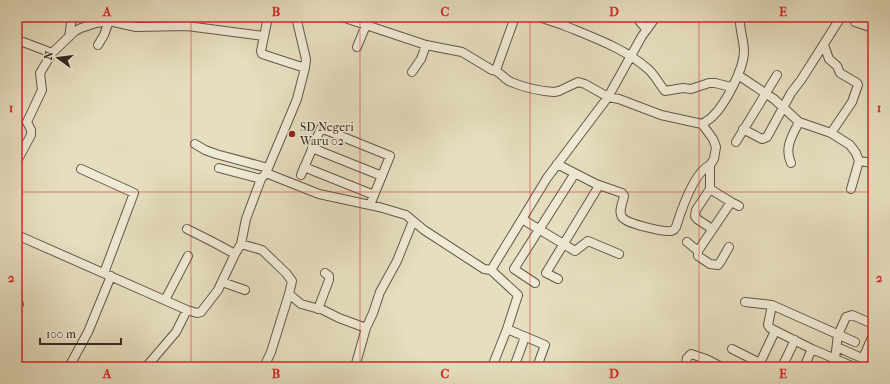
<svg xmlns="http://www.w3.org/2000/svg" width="890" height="384" font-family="'IM FELL French Canon',serif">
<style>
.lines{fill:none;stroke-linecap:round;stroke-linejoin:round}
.minor-casing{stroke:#635648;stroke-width:10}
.minor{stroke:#efead5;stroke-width:8}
.grid{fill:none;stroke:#d62828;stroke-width:1;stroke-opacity:0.55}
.poi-dot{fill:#8f2418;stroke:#efead5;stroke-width:1.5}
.labels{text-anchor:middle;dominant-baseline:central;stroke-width:3;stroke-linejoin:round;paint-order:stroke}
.poi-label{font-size:12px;fill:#372820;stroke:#efead5;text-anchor:start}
.neatline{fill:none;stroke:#d62828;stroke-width:1.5}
.grid-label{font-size:13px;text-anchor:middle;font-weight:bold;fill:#d62828}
</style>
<rect width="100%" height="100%" fill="#e6debf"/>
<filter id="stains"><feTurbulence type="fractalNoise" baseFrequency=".005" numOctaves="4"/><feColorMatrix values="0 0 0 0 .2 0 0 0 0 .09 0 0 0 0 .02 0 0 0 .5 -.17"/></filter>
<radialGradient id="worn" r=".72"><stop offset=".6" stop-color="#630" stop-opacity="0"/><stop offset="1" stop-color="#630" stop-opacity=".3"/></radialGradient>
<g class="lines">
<defs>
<path id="minor" d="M268,17L261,51L262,54L305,68
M342,17L426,45L462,52L492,70C499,70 504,79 511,82C523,87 540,91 554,92L559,91L578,82L585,84L608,97L619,99L661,115L702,124C705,122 709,120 712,117C725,105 744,69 744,51C744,40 739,29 740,17
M539,17L563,25L568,17
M636,17L646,29
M857,17L855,22L873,28
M563,25C592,37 624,48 648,69C655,75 659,84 665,91L683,88L691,89L709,83H715L731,87
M69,37L72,17
M23,42L52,53
M98,45L104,35L109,21
M824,45L829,59L837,66L840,73L857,83L858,85L852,102L831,133
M357,47L366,25
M873,66V69
M496,70L515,17
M412,72L421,59L426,45
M738,75L774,99L799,122L831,133L850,145L856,153L859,161L851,189
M702,124L713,139L716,147L714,159L710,165V189
M743,129L762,139L767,137L791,93L801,80L841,17
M736,142L777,75
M195,144L205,150L216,154L268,168
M312,148L382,176
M17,161L31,135V130L27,122L42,90L40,73L52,53L75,31L81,28L96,23L109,21L136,27L187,26L263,36
M859,161L873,163
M791,163C784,148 792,136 799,122
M557,164L596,184L622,193L624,196C623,202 618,211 622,217C627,224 663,232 671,231C674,230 674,230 676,227C681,211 694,172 710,165
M304,167L374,195
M219,168L261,179
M81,169L134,193L104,273
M266,173L319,194L379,207L406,215L424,230L484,269L491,270L518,295L507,329L492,367
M301,175L321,128L390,156L370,205
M522,219L575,251L588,241L619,254
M187,229L213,242L235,254
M712,229L697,219L695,216L696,210L710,189L731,202
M17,235L187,310L197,313L201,312L218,290L235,254L241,244L246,219L261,179L266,173L290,116L297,99L305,68L306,59L296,17
M687,242L698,251
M241,244L262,250L286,273L292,281L289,294L301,304L323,310L339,318L366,328
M729,247L721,261L718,265L710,264L698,256V251L731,202L739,206
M491,270L547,178L608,97L642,36L656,17
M558,279L546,273L597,189
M222,282L245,290
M535,283L514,269L572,178
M165,300L188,256
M745,302L772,305L855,342
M17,303L19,304
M772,305L768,325L770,328L812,349L854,367
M318,309L329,280V276L325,273
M507,329L545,345L537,367
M837,347L873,363
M732,349L760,363
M863,358L873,335
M69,367L88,332L111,276
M146,367L176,332L187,310
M264,367L271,352L289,294
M355,367L366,328L373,313L380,292L397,261L413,221
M514,367L525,337
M685,367L687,358L691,354L706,359L722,367
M758,367L775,331
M782,367L795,340
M804,367L812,349
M834,367L838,335L846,317L852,315L873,324"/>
</defs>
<use href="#minor" class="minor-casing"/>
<use href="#minor" class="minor"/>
</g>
<path class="grid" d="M191,17V367M360,17V367M530,17V367M699,17V367M17,192H873"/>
<circle class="poi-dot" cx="292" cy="134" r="4"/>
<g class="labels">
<g class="poi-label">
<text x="300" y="127">SD Negeri<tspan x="300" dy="14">Waru 02</tspan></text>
</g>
</g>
<rect width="890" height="384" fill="none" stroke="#e6debf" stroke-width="44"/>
<g transform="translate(58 58) rotate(284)" stroke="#efead5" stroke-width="3" paint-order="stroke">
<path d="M0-3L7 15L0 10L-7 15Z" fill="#372820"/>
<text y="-6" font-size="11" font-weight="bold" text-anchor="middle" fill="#372820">N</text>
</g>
<path d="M40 338v6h81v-6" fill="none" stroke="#372820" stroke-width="2"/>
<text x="46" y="338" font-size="12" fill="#372820" stroke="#efead5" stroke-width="3" paint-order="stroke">100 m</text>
<rect x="22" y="22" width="846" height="340" class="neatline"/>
<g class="grid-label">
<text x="107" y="16">A</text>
<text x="276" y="16">B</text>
<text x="445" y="16">C</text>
<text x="614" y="16">D</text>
<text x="783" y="16">E</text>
<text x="11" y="112">1</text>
<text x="879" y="112">1</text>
<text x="11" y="282">2</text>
<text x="879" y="282">2</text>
<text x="107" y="378">A</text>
<text x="276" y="378">B</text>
<text x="445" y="378">C</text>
<text x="614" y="378">D</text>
<text x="783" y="378">E</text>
</g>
<rect width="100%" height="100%" filter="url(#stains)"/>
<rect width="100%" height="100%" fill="url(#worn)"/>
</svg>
